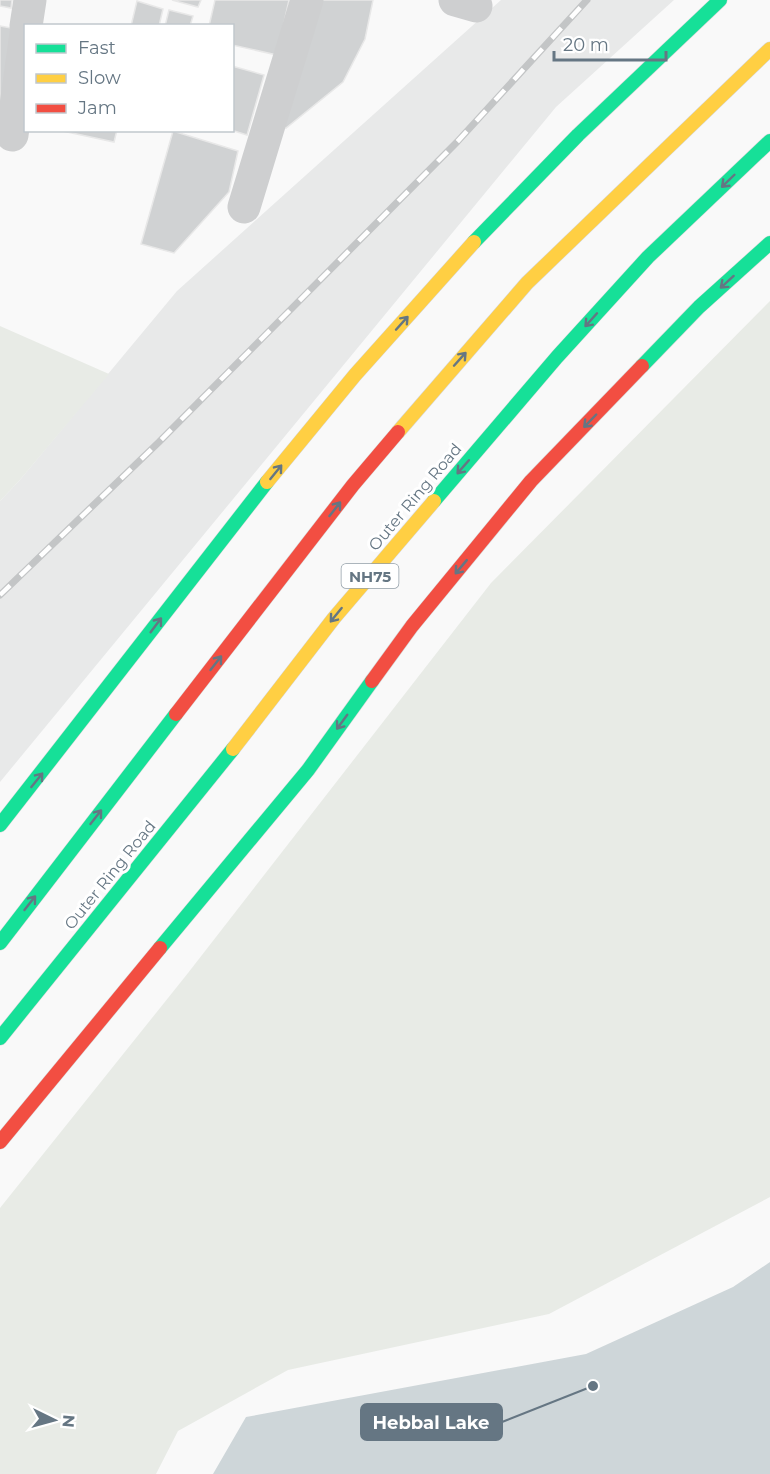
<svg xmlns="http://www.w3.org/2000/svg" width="770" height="1474" font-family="Montserrat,sans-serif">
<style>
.built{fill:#e8e9e9}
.green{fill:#e8ebe6}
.water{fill:#ced6d9}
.building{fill:#d0d2d3;stroke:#e8e8e8;stroke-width:1.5}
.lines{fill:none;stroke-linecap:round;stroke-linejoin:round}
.fast-casing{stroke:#d5d6d7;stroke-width:15}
.slow-casing{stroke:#d5d6d7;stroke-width:15}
.jam-casing{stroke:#d5d6d7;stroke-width:15}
.street{stroke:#cecfd0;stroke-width:33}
.fast{stroke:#16e098;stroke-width:14}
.slow{stroke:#ffcf43;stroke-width:14}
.jam{stroke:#f24e42;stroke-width:14}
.rail-casing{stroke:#c3c5c6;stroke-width:7}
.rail{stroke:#fff;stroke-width:4.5;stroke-dasharray:14;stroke-linecap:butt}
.oneway{stroke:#657683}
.labels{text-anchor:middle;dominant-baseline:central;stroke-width:6;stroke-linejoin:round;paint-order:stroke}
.shield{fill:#fff;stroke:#939fa8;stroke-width:1.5}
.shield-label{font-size:15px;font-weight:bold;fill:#657683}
.street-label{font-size:16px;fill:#657683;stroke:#fff}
.leader{fill:none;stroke:#657683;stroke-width:2}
.callout-dot{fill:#657683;stroke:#fff;stroke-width:2}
.callout{fill:#657683;stroke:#657683;stroke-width:2}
.callout-label{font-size:18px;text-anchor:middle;font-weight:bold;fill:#fff}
</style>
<rect width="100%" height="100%" fill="#f9f9f9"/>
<path class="built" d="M501,0H674L556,107L0,782V501L19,481L177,291Z"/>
<path class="green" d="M770,301V1197L549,1314L288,1370L178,1431L156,1474H0V1208L188,973L491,583Z
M0,326L109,374L19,481L0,501Z"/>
<path class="water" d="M770,1262V1474H213L246,1417L586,1354L733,1287Z"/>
<path class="building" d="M0,0H12L11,8L0,6Z
M172,0H201L198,7Z
M215,0H289L277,55L232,45V26H209Z
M320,0H373L365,39L343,82L286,128L280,125Z
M137,1L163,9L159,26H131Z
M169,10L193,16L190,26H165Z
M0,26L17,29L0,114Z
M232,66L264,75L247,135L231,130Z
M58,130H117L114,142Z
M173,131L238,151L229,192L174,253L141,244Z"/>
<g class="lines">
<defs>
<path id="fast" d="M474,242L578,135L720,0
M642,366L699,307L770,243
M434,501L557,357L648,257L770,141
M0,825L267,482
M0,943L176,714
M160,948L308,770L372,681
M0,1038L233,749"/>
<path id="slow" d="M398,432L527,283L770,49
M267,482L355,375L474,242
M233,749L334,618L434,501"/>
<path id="jam" d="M372,681L412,626L531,481L642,366
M176,714L353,485L398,432
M0,1142L160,948"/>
</defs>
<use href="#fast" class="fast-casing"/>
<use href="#slow" class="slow-casing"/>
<use href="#jam" class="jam-casing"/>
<path class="street" d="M455,0L476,6
M26,26L30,0
M12,135L26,33
M244,207L307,0"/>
<use href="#fast" class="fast"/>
<use href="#slow" class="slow"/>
<use href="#jam" class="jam"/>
<defs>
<path id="rail" d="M0,595L159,442L457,142L587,0"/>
</defs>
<use href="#rail" class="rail-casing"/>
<use href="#rail" class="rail"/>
</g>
<defs><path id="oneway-shaft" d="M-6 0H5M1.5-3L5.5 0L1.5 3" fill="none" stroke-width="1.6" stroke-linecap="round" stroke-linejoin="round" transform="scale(1.5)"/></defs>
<g class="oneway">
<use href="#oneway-shaft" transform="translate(728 181) rotate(136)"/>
<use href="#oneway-shaft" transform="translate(727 282) rotate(138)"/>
<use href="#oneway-shaft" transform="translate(591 320) rotate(132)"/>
<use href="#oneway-shaft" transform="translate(402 323) rotate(-48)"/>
<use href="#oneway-shaft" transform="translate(460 359) rotate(-48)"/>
<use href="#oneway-shaft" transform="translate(590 421) rotate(134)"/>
<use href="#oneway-shaft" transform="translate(463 467) rotate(131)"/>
<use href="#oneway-shaft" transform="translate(276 472) rotate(-51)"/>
<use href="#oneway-shaft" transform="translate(335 509) rotate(-52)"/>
<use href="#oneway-shaft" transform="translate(461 567) rotate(130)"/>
<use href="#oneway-shaft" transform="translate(336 615) rotate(129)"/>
<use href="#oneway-shaft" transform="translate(156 625) rotate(-53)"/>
<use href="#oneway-shaft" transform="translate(216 663) rotate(-52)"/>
<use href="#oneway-shaft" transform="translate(342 722) rotate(126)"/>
<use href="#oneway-shaft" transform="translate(37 780) rotate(-51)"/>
<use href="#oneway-shaft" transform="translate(96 817) rotate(-52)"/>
<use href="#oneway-shaft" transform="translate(30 903) rotate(-52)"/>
</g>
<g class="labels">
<rect class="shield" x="341.5" y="564" width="57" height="24" rx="4.5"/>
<g class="shield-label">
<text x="370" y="576">NH75</text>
</g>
<g class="street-label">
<text transform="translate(415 497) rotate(-50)">Outer Ring Road</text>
<text transform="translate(110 875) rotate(-51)">Outer Ring Road</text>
</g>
</g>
<path class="leader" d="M593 1386L502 1422"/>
<circle class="callout-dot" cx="593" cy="1386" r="6"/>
<rect class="callout" x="361" y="1404" width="141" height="36" rx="6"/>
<g class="callout-label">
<text x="431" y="1429">Hebbal Lake</text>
</g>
<rect x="24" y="24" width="210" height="108" fill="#ffffff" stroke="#c1c8cd" stroke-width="1.5"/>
<rect x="36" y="44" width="30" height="9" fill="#16e098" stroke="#c1c8cd" stroke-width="1.5"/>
<text x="78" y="54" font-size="18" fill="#657683">Fast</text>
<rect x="36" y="74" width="30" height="9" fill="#ffcf43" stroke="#c1c8cd" stroke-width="1.5"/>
<text x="78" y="84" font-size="18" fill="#657683">Slow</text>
<rect x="36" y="104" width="30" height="9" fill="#f24e42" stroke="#c1c8cd" stroke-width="1.5"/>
<text x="78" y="114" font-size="18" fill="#657683">Jam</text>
<g transform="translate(54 1420) rotate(95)" stroke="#ffffff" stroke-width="4.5" paint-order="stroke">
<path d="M0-4.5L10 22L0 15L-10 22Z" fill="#657683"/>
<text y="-9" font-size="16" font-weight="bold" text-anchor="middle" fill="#657683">N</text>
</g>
<path d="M554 51v9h112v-9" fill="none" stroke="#657683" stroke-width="3"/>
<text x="563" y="51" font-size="18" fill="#657683" stroke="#ffffff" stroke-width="4.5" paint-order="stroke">20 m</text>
</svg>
